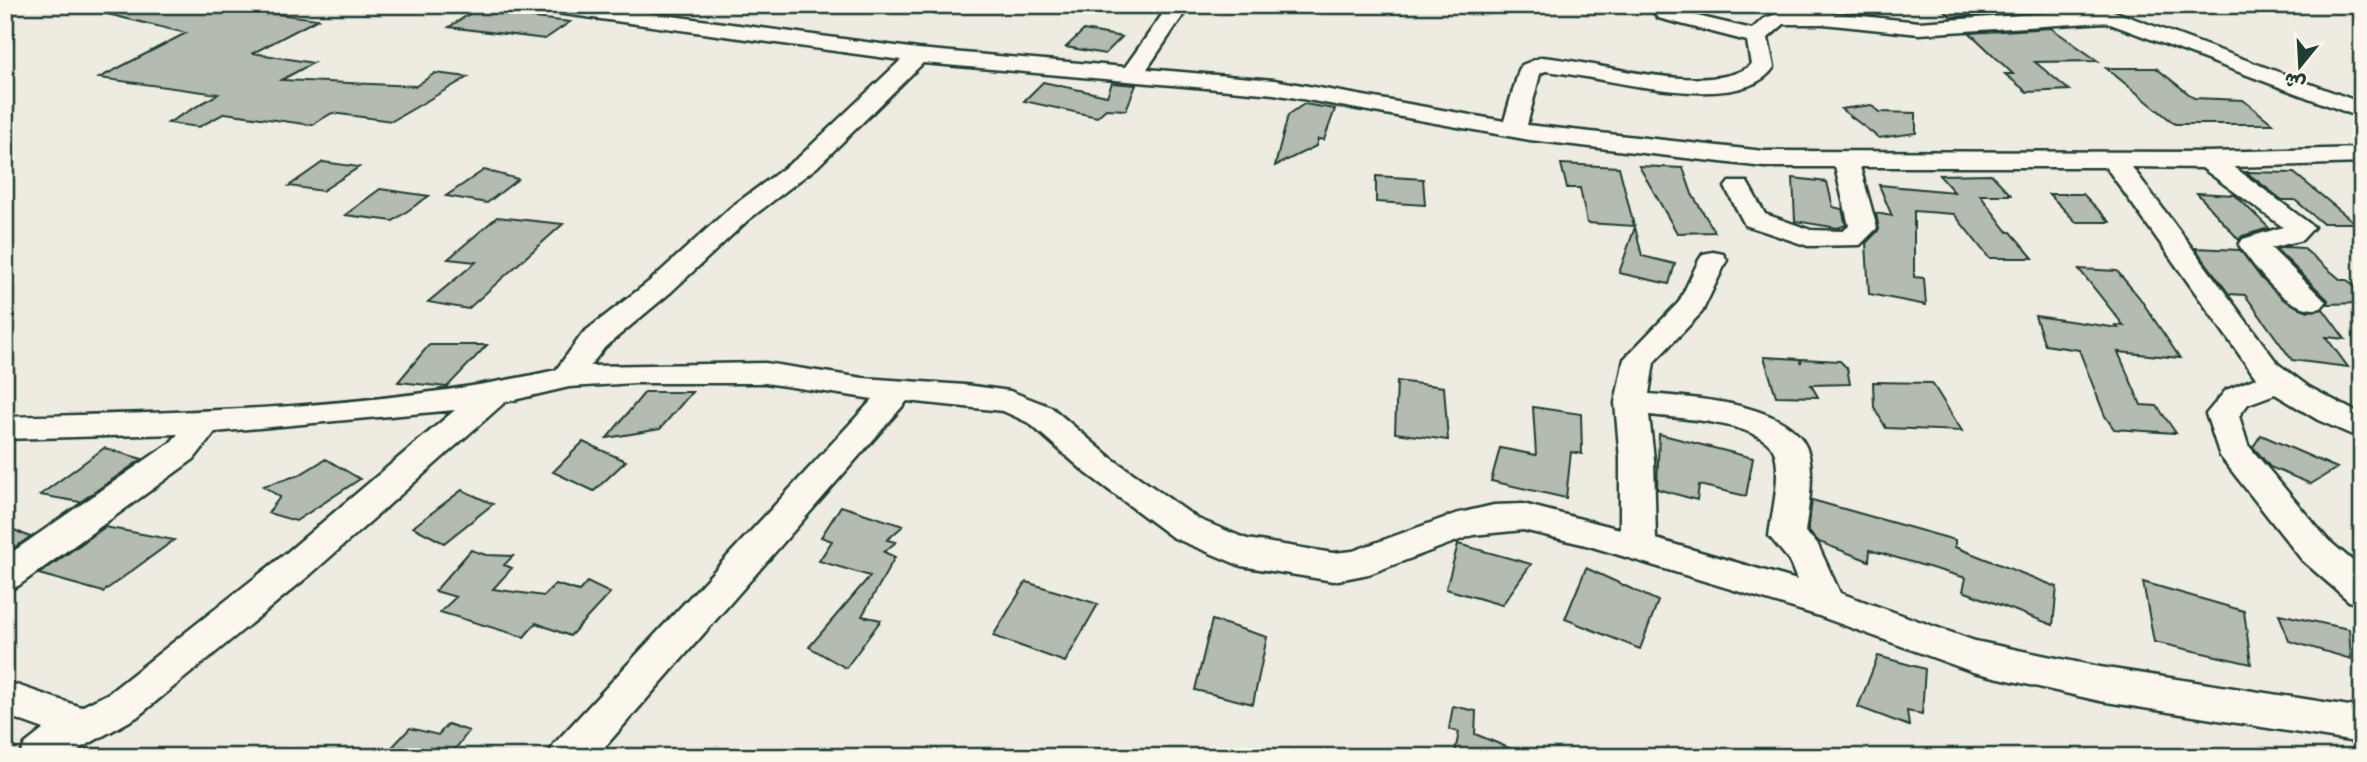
<svg xmlns="http://www.w3.org/2000/svg" width="2367" height="762" font-family="'Shantell Sans','Playpen Sans Arabic',sans-serif">
<style>
.building{fill:#b4bbb0;stroke:#1f3d34;stroke-width:2}
.lines{fill:none;stroke-linecap:round;stroke-linejoin:round}
.minor-casing{stroke:#1f3d34;stroke-width:5}
.minor{fill:#fbf7ec;fill-rule:evenodd}
</style>
<rect width="100%" height="100%" fill="#eeece1"/>
<filter id="ink" filterUnits="userSpaceOnUse"><feTurbulence type="fractalNoise" baseFrequency=".0143" numOctaves="2"/><feDisplacementMap in="SourceGraphic" scale="14" xChannelSelector="R" yChannelSelector="G"/><feConvolveMatrix kernelMatrix="1 2 1 2 8 2 1 2 1" color-interpolation-filters="sRGB"/></filter>
<g filter="url(#ink)">
<path class="building" d="M104,5H203L318,19L253,53L313,63L281,80L416,86L435,73L468,77L392,121L332,113L312,125L225,113L199,127L168,123L218,94L99,78L186,33L103,13Z
M1938,5H1975L1980,15L1951,17Z
M474,11L570,22L545,39L449,27Z
M2051,28L2098,61L2035,62L2069,90L2027,92L2005,74H2013L1970,33Z
M1084,30L1122,37L1105,54L1066,47Z
M2106,68H2156L2194,98L2243,100L2273,124H2175Z
M1043,82L1107,96L1112,83L1136,85L1126,110L1106,109L1097,117L1024,101Z
M1304,104L1335,109L1324,140L1318,139L1316,146L1275,166L1288,115Z
M1871,105L1879,112L1916,113V133L1879,138L1841,109Z
M323,162L359,167L322,191L289,186Z
M1561,164L1619,167L1634,226L1587,223L1580,188H1567Z
M1639,166L1683,168L1692,194L1715,232L1677,233Z
M484,170L518,179L487,203L446,196Z
M2246,172L2294,173L2355,223H2322L2295,200H2282Z
M1991,174L2011,195H1980L2008,232H2011L2033,258H1989L1954,214L1914,211V277L1924,278L1926,305L1869,294L1866,243L1879,230L1876,213L1892,216L1879,185L1954,192L1939,175Z
M1376,176L1423,179L1425,205L1376,202Z
M1793,178L1827,182L1833,207L1842,209L1846,225L1838,228L1795,221Z
M380,189L429,196L393,221L345,215Z
M2197,193L2235,195L2269,228L2242,236L2239,240Z
M2049,194H2083L2110,222H2076Z
M497,217L563,224L468,309L428,302L476,262L448,259Z
M1635,227L1642,256L1675,264L1669,284L1619,273Z
M2286,247L2303,248L2341,280H2347L2362,291V303L2328,304V300L2276,249Z
M2195,248L2240,250L2262,279L2284,300L2308,311L2323,309L2345,339L2326,337L2348,367L2292,360L2245,295L2229,294Z
M2079,269L2117,271L2139,297L2180,358L2118,352L2141,405L2157,406L2176,433L2114,429L2105,416L2079,350L2045,345L2035,316L2118,328L2116,325L2124,326Z
M429,345H487L447,387L398,382Z
M1764,357L1800,359L1801,363L1802,359L1840,361L1847,368L1850,384L1811,385L1818,397L1776,396Z
M1397,381L1444,387L1448,440L1395,433Z
M1873,382L1932,383L1962,431L1886,428L1874,407Z
M645,392H692L660,429L607,438Z
M1533,407L1581,414L1582,454L1571,452L1566,498L1491,481L1500,448L1536,455Z
M1659,434L1753,458L1746,496L1699,485L1697,500L1657,489Z
M2261,435L2337,468L2311,484L2270,467L2253,447Z
M583,442L626,461L594,491L553,472Z
M104,448L142,459L80,502L40,495Z
M326,459L360,479L296,521L268,513L280,497L263,486L299,475Z
M462,490L493,504L444,543L413,527Z
M1812,500L1955,540V547L2057,587L2053,625L1963,591L1966,578L1870,550L1869,561L1819,542L1808,531Z
M841,506L903,526L887,540L896,542L884,552L895,557L862,616L881,620L846,668L809,647L870,576L819,561L832,541L821,537Z
M5,526L30,537L5,554Z
M105,527L174,540L103,592L39,574Z
M1458,544L1531,564L1502,605L1446,589Z
M471,550L486,555L513,556L504,565L512,568L493,589L544,596L555,584L579,591L587,582L610,593L570,636L536,623L524,637L440,612L456,597L435,591Z
M1586,568L1658,601L1640,649L1565,619Z
M1026,582L1098,604L1065,662L993,636Z
M2143,582L2244,611L2251,664L2154,642Z
M2279,614L2349,629L2351,659L2289,641Z
M1212,620L1267,637L1253,704L1195,690Z
M1878,656L1925,669L1922,714L1907,711L1909,726L1858,707Z
M1453,706L1476,711L1475,734L1531,757H1454L1459,732L1449,729Z
M448,724L469,731L449,757H383L410,728L438,735Z"/>
<g class="lines">
<defs>
<path id="minor" d="M532,5H590L918,49L1125,67L1169,5H1190L1147,69L1274,80L1504,121L1519,70L1522,65L1542,57C1594,61 1709,98 1751,65L1747,41L1658,18L1648,5H1669L1672,10L1752,29L1763,19L1781,12H1823L1919,22L2079,11L2080,5H2097L2362,103V118L2105,22L1919,34L1823,24H1784L1768,38L1774,67C1739,119 1599,75 1545,71L1540,74L1527,125L1764,151L2208,152L2362,148V163L2234,167L2314,227L2302,240L2271,248L2326,302L2321,308C2289,316 2256,269 2239,245L2243,239L2283,227L2202,168L2132,167L2278,364L2309,387L2362,415V439L2318,420L2275,394L2248,404L2239,416L2248,445L2328,540L2362,569V605L2349,601L2302,560L2220,456L2206,414L2226,390L2256,378L2106,167H1860L1877,228L1860,245L1808,246L1745,225L1725,187L1729,182H1747L1765,214L1811,230L1843,231L1849,226L1835,167H1764L1530,140L1274,94L923,63L817,167L748,220L671,292L605,347L590,366L765,363L863,378L965,385L1010,391L1051,407L1110,457L1198,519L1247,539L1333,553L1353,551L1455,514L1494,505L1523,504L1620,529V459L1615,403L1624,359L1679,302L1699,260L1703,254L1713,252L1723,254L1727,260L1702,312L1654,362L1649,394C1691,398 1793,402 1808,452C1815,475 1808,508 1805,532L1817,543L1840,593L1975,641L2100,667L2362,708V743L2100,701L1973,672L1816,615L1586,545L1523,530L1473,535L1369,574L1333,581L1241,566L1172,537L1086,473L1029,423L1003,411L907,401L596,757H548L554,744L873,399L765,383H635L569,387L505,402L311,574L137,717L83,747L71,757H19L25,744L44,729L5,715V681L81,707L109,693L285,554L455,410L215,432L194,459L18,586L5,590V557L170,443L178,434L5,439V417C189,412 377,410 556,370L583,333L651,280L730,208L799,157L901,60L542,11ZM1649,415C1676,418 1766,422 1775,454C1781,478 1772,512 1769,536L1789,560L1797,580L1656,539L1654,459Z"/>
</defs>
<use href="#minor" class="minor-casing"/>
<use href="#minor" class="minor"/>
</g>
</g>
<rect width="2367" height="762" fill="none" stroke="#fbf7ec" stroke-width="28"/>
<rect x="14" y="14" width="2339" height="734" fill="none" stroke="#1f3d34" stroke-width="2.5" filter="url(#ink)"/>
<g transform="translate(2300 66) rotate(198)" stroke="#fbf7ec" stroke-width="5" paint-order="stroke">
<path d="M0-5L12 26L0 18L-12 26Z" fill="#1f3d34"/>
<text y="-10" font-size="19" font-weight="bold" text-anchor="middle" fill="#1f3d34">ش</text>
</g>
</svg>
